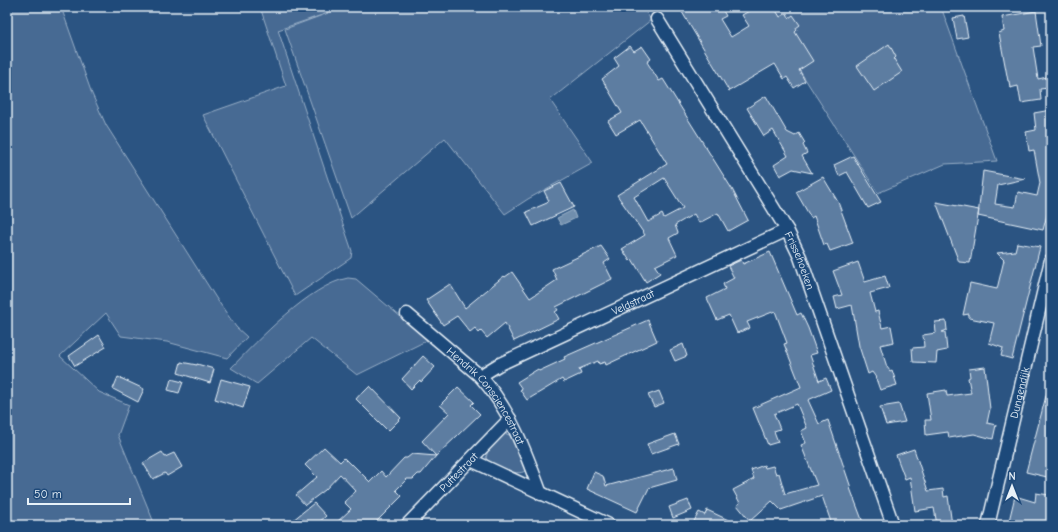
<svg xmlns="http://www.w3.org/2000/svg" width="1058" height="532" font-family="'Comic Neue',sans-serif">
<style>
.green{fill:#476b93;stroke:#98aec6}
.water{fill:#708ead;stroke:#a0b6cb}
.building{fill:#5d7da1;stroke:#e8f1f8;fill-rule:evenodd}
.lines{fill:none;stroke-linecap:round;stroke-linejoin:round}
.street-casing{stroke:#e8f1f8;stroke-width:15}
.street{stroke:#1f4a7a;stroke-width:12}
.labels{text-anchor:middle;dominant-baseline:central;stroke-width:3;stroke-linejoin:round;paint-order:stroke}
.street-label{font-size:11px;fill:#e8f1f8;stroke:#1f4a7a}
</style>
<rect width="100%" height="100%" fill="#2b5482"/>
<filter id="ink" filterUnits="userSpaceOnUse"><feTurbulence type="fractalNoise" baseFrequency=".025" numOctaves="2"/><feDisplacementMap in="SourceGraphic" scale="8" xChannelSelector="R" yChannelSelector="G"/><feConvolveMatrix kernelMatrix="1 2 1 2 8 2 1 2 1" color-interpolation-filters="sRGB"/></filter>
<g filter="url(#ink)">
<path class="green" d="M7,7H61L92,94L106,125L216,298L236,327L247,337L227,358L167,342L121,336L106,313L60,356L99,392L129,405L118,435L155,525H7Z
M260,7H649L646,12L651,20L550,100L593,163L528,199L505,214L445,138L351,218L285,29L328,13L278,30L352,251L351,258L295,296L203,115L286,86Z
M759,7H941L997,161L945,164L878,193Z
M348,278L356,279L428,340L357,375L311,338L257,384L231,368C258,340 310,285 348,278Z
M504,433L512,436L525,467V471C517,477 492,466 486,458L488,450Z"/>
<path class="water" d="M573,210L576,218L561,225L557,218Z"/>
<path class="building" d="M679,7H721L726,16L720,19L731,37L749,26L742,15L756,7H774L780,17L787,13L789,18L793,15L800,25L796,28L797,30L795,32L813,61L799,70L805,81L794,88L787,77L784,79L775,64L729,91Z
M1036,11L1041,46L1033,47L1038,79L1047,77L1049,88L1040,89L1041,100L1021,103L1018,86L1010,88L1009,81H1008L999,33L1004,31L1002,17Z
M964,16L968,37L957,39L953,18Z
M889,44L896,57L894,59L902,72L874,91L857,66Z
M630,46L634,51L642,46L651,59L647,62L659,81L663,79L732,189L748,220L728,231L718,213L699,223L694,214L675,225L678,233L669,238L677,255L655,266L660,273L646,282L632,259L630,261L622,249L645,235L617,195L667,164L640,120L616,134L608,121L622,113L602,79L619,66L614,58ZM664,178L683,208L664,218L662,214L648,222L634,197Z
M766,96L787,132L795,136L799,133L805,143L803,145L807,153L802,156L812,173L793,169L780,176L774,165L788,156L773,130L764,136L747,108Z
M1051,110V200L1043,230L978,216L983,171L1025,179L998,185L995,204L1015,207L1018,192L1037,196L1040,183L1034,150L1029,151L1026,132L1036,130L1034,113Z
M853,156L881,202L868,208L847,172L839,176L834,165Z
M823,177L838,202L853,243L830,251L827,244L824,245L814,216L811,218L796,192Z
M561,183L574,207L533,226L526,212L547,203L549,201L544,191Z
M936,202L979,210L970,263L959,262Z
M1017,243L1040,247L1012,359L1001,356L1003,348L989,343L994,323L969,318V314L963,315L970,283L997,289L1004,260L997,253L1015,251Z
M601,246L610,259L604,263L612,279L556,307L558,310L555,312L559,319L514,341L505,323L487,338L481,331L479,333L475,328L470,332L457,316L443,325L426,300L450,284L465,308L504,276L505,277L512,272L530,298L557,280L552,269Z
M770,252L797,315L801,313L808,328L817,353L810,355L819,381L826,378L831,390L808,400L819,424L828,420L851,488H850L864,525H832L822,496L781,510L772,501L750,521L737,505L740,503L733,490L754,479L751,470L764,465L765,468L773,466L776,474L779,473L785,494L817,485L801,445L806,443L801,431L807,428L797,404L774,414L780,429L774,431L778,442L768,445L753,408L801,387L784,344L787,343L775,311L747,322L750,328L737,333L729,315L717,320L707,298L725,289L723,284L734,278L728,266L741,260L743,264Z
M858,262L865,282L885,276L889,288L870,293L875,312L878,311L882,328L891,326L894,342L880,345L887,367L890,371L892,370L897,385L880,390L875,376L872,372L868,374L859,346L852,305L837,309L834,297L842,295L833,271Z
M648,320L657,341L606,365L605,362L599,364L598,361L579,369L581,374L564,382L562,379L527,400L520,390L522,389L517,382L538,369L539,371L565,359L564,357Z
M946,321L947,330L942,332H945L947,350L937,352L936,363L913,362L912,348L924,347L923,335L936,333L935,322Z
M99,335L106,347L75,366L69,356Z
M683,344L687,356L675,361L670,350Z
M423,356L435,367L421,382L420,380L411,389L402,379Z
M181,362L197,365V364L214,369L210,383L178,373Z
M985,367L990,409L987,423L996,425L993,439L974,434L949,438L948,432L926,435L925,420H931L927,393L946,390L947,396L971,393L968,378L970,377L969,369Z
M118,377L144,389L138,402L113,389Z
M171,379L183,382L179,393L168,390Z
M221,379L250,387L243,408L215,399Z
M370,386L401,418L388,431L356,399L363,391L364,392Z
M458,387L474,402L471,405L480,414L436,456L422,441L449,413L440,405Z
M659,391L664,403L654,407L648,395Z
M1047,392L1051,393V459L1047,477L1026,472Z
M899,404L905,422L886,425L880,407Z
M675,434L679,444L651,454L647,444Z
M324,447L340,462L344,458L351,465L352,464L370,482L381,471L386,477L404,458H407L412,454L436,456L421,474H418L413,479H407L396,490L402,496L373,525H334L351,509L344,502L356,491L340,474L325,490L305,505L296,495L317,477L305,465Z
M914,449L928,491L943,489L944,497L948,496L952,525H937L934,508L915,511L910,477L905,479L896,455Z
M162,452L165,457L174,453L182,467L167,476L165,473L153,479L143,463Z
M674,468L677,480L649,488L637,512L587,489L594,472L603,476L606,486Z
M1036,493L1049,495L1048,511L1051,512V525H1008L1015,496L1035,502Z
M688,500L692,510L673,518L669,507Z
M314,503L326,516L316,525H287Z
M707,510L739,525H692L699,512L705,515Z"/>
<g class="lines">
<defs>
<g id="street">
<path id="s1" d="M657,19L787,230L800,257L893,525"/>
<path id="s2" d="M407,314L480,376C510,409 526,453 541,494"/>
<path id="s3" d="M480,376L498,365L787,230"/>
<path d="M471,460L609,525"/>
<path id="s4" d="M407,525L510,419"/>
<path id="s5" d="M988,525L1051,260"/>
</g>
</defs>
<use href="#street" class="street-casing"/>
<use href="#street" class="street"/>
</g>
</g>
<g class="labels">
<g class="street-label">
<text stroke="none"><textPath href="#s1" startOffset="281">Frissehoeken</textPath></text>
<text stroke="none"><textPath href="#s3" startOffset="170">Veldstraat</textPath></text>
<text stroke="none"><textPath href="#s5" startOffset="136">Dungendijk</textPath></text>
<text stroke="none"><textPath href="#s2" startOffset="115">Hendrik Consciencestraat</textPath></text>
<text stroke="none"><textPath href="#s4" startOffset="74">Puttestraat</textPath></text>
</g>
</g>
<rect width="1058" height="532" fill="none" stroke="#1f4a7a" stroke-width="24"/>
<rect x="12" y="12" width="1034" height="508" fill="none" stroke="#e8f1f8" stroke-width="1.5" filter="url(#ink)"/>
<g transform="translate(1012 486)" stroke="#1f4a7a" stroke-width="3" paint-order="stroke">
<path d="M0-3L7 15L0 10L-7 15Z" fill="#e8f1f8"/>
<text y="-6" font-size="11" font-weight="bold" text-anchor="middle" fill="#e8f1f8">N</text>
</g>
<path d="M28 498v6h102v-6" fill="none" stroke="#e8f1f8" stroke-width="2"/>
<text x="34" y="498" font-size="12" fill="#e8f1f8" stroke="#1f4a7a" stroke-width="3" paint-order="stroke">50 m</text>
</svg>
